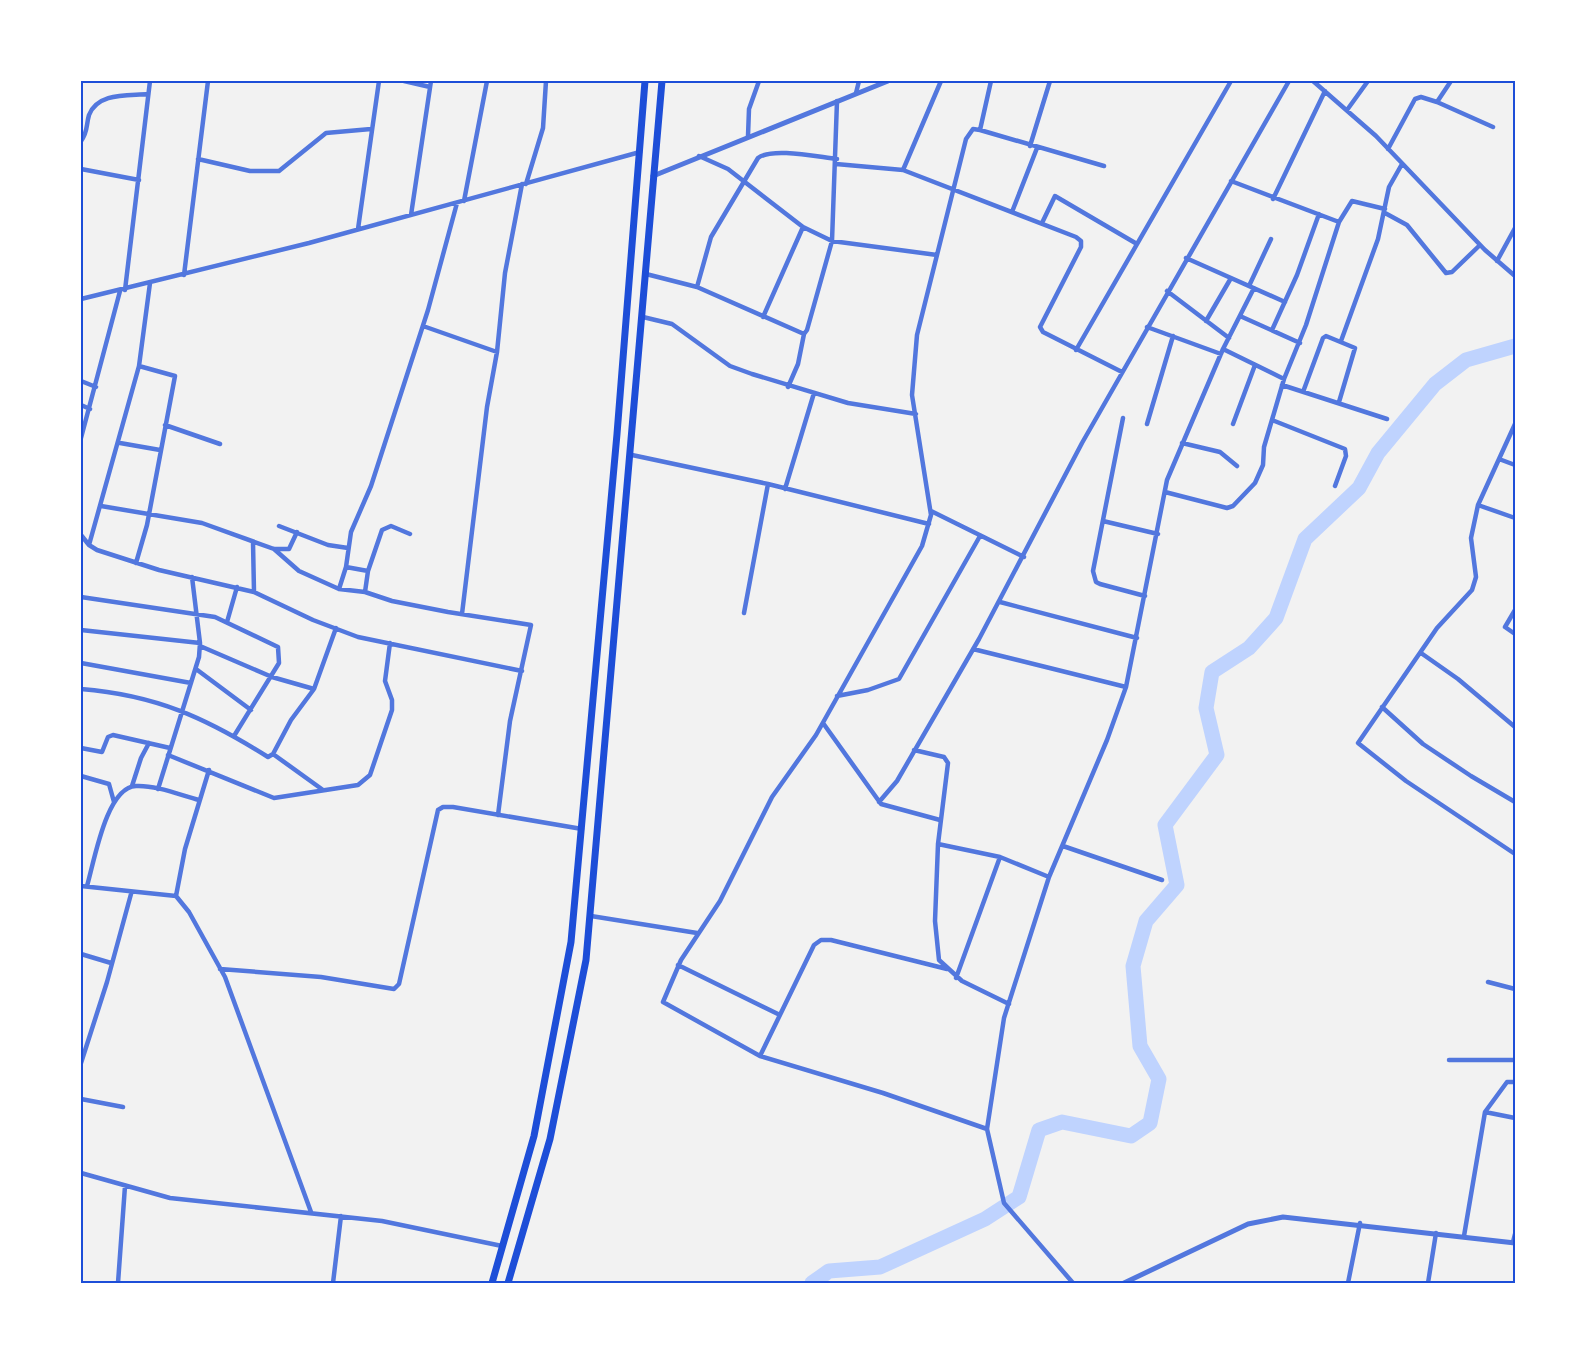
<svg xmlns="http://www.w3.org/2000/svg" width="1596" height="1364" font-family="Cabin,sans-serif">
<style>
.lines{fill:none;stroke-linecap:round;stroke-linejoin:round}
.river{stroke:#bfd3fe;stroke-width:15}
.minor{stroke:#5277de;stroke-width:4.5}
.tertiary{stroke:#5277de;stroke-width:5}
.primary{stroke:#1d4ed8;stroke-width:7}
.neatline{fill:none;stroke:#1d4ed8;stroke-width:2}
</style>
<rect width="100%" height="100%" fill="#f2f2f2"/>
<g class="lines">
<path class="river" d="M812,1283L829,1271L880,1267L985,1219L1019,1197L1039,1130L1062,1122L1131,1136L1150,1123L1159,1079L1140,1046L1133,966L1146,921L1177,885L1165,825L1217,755L1206,708L1212,672L1249,648L1276,618L1305,539L1359,488L1378,453L1435,384L1466,360L1515,346"/>
<path class="minor" d="M404,81L430,87
M1313,81L1376,136L1485,250L1515,276
M856,93L859,81
M1437,102L1493,127
M1347,110L1368,81
M980,130L991,81
M748,136L749,109L759,81
M81,141C88,132 86,125 89,115C98,92 128,96 148,94
M1030,146L1050,81
M1388,149L1415,99L1421,97L1437,102L1451,81
M699,156L728,169L803,227L832,241L937,255
M198,159L250,171H279L326,133L371,129
M836,164L903,170L1076,237L1081,241V247L1040,327L1043,332L1122,372
M81,169L139,180
M903,170L941,81
M1231,181L1339,222
M526,184L543,128L546,81
M1273,199L1325,91
M464,201L487,81
M1012,212L1037,148
M1385,213L1407,225L1446,273L1452,272L1480,245
M411,215L431,81
M1042,223L1055,196L1137,244
M358,229L379,81
M1186,258L1285,302
M1497,261L1515,228
M646,274L697,287L804,334L807,330L832,241L837,101
M184,275L208,81
M1249,286L1271,239
M697,287L711,237L758,158C772,147 818,157 837,159
M125,290L150,81
M1167,291L1229,338
M81,299L309,243L640,152
M1240,316L1300,343
M643,317L672,324L730,366L752,374L848,403L916,414
M763,317L803,227
M1206,321L1231,278
M423,326L497,352
M1147,327L1221,354
M1272,330L1297,275L1319,214
M1341,341L1378,239L1389,187L1402,164
M1223,349L1284,379
M1076,350L1231,81
M81,381L96,387
M1282,385L1387,419
M788,387L798,364L804,334
M1303,392L1323,338L1326,336L1355,348L1339,402
M81,405L90,409
M1123,418L1093,571L1096,582L1100,584L1145,596
M1272,420L1345,449L1346,456L1335,486
M1147,424L1173,336
M1233,424L1255,365
M1515,424L1499,459L1515,465
M165,425L220,444
M81,438L120,291
M120,443L160,450
M1182,443L1220,452L1237,466
M632,455L768,484L929,524
M1499,459L1478,505L1471,538L1476,577L1472,590L1437,628L1358,743L1406,781L1515,854
M785,489L814,393
M1165,492L1227,508L1233,506L1255,483L1263,465L1264,447L1284,379L1306,325L1339,222L1352,201L1385,209
M1478,505L1515,518
M101,506L202,523L274,549H289L297,532
M931,511L1024,557
M1103,521L1158,534
M279,526L328,545L348,548
M81,535L89,545L97,550L159,570L254,592L313,620L358,637L522,671
M253,542L254,592
M89,545L139,366L150,283
M274,549L299,571L339,589L365,592L392,601L448,612L531,625L510,721L498,815
M136,563L147,525L175,376L139,366
M346,567L368,571
M339,589L346,567L351,532L371,486L428,310L457,203
M365,592L368,571L382,530L391,526L410,534
M81,597L215,617L278,647L279,663L234,736
M1000,602L1137,638
M1515,610L1505,627L1515,634
M744,613L768,484
M462,614L487,407L497,352L505,273L522,184
M227,622L237,587
M81,630L200,643
M200,646L272,677L314,689
M973,649L1126,687
M1421,653L1458,679L1515,727
M81,663L191,683
M196,669L251,710
M81,689C156,695 206,718 268,757L273,754L323,790
M837,696L868,690L899,679L980,536
M1382,707L1423,744L1471,776L1515,802
M823,723L881,804L940,820
M81,748L102,752L108,737L113,735L170,748
M914,750L944,757L948,763L938,844L935,921L939,960L962,981L1009,1004
M273,754L291,720L314,689L336,628
M168,755L274,798L358,785L370,775L392,710V700L385,681L390,643
M209,770L185,849L176,896L189,912L225,977L311,1212
M81,776L109,784L114,802
M132,786L141,758L149,743
M158,789L199,657L200,643L192,577
M879,802L897,781L979,639L1082,443L1289,81
M938,844L1000,857L1049,877
M1063,846L1162,880
M81,886L176,896
M87,886C94,863 106,787 136,786C156,785 180,795 199,800
M591,916L697,933
M81,954L111,963
M678,965L780,1015
M220,969L321,977L394,989L399,984L438,810L443,807H453L582,829
M956,978L1000,857
M1488,982L1515,989
M760,1056L814,945L821,940H831L947,969
M1449,1060H1515
M81,1063L107,982L131,894
M81,1099L123,1107
M1485,1112L1515,1118
M987,1129L883,1093L760,1056L663,1002L681,960L720,901L772,797L816,735L922,546L931,515L912,395L917,335L966,139L973,129L980,130L1104,166
M81,1173L170,1198L382,1221L502,1246
M1464,1236L1485,1112L1507,1082H1515
M1513,1242L1515,1234
M118,1283L125,1186
M333,1283L341,1216
M1073,1283L1004,1203L987,1129L1004,1018L1049,877L1107,740L1126,687L1167,480L1223,349L1254,288
M1348,1283L1360,1223
M1428,1283L1436,1233"/>
<path class="tertiary" d="M653,176L888,81
M1124,1283L1248,1224L1283,1217L1515,1243"/>
<path class="primary" d="M492,1283L534,1136L571,942L617,434L645,81
M508,1283L550,1139L586,960L662,81"/>
</g>
<rect width="1596" height="1364" fill="none" stroke="#ffffff" stroke-width="165"/>
<rect x="82" y="82" width="1432" height="1200" class="neatline"/>
</svg>
